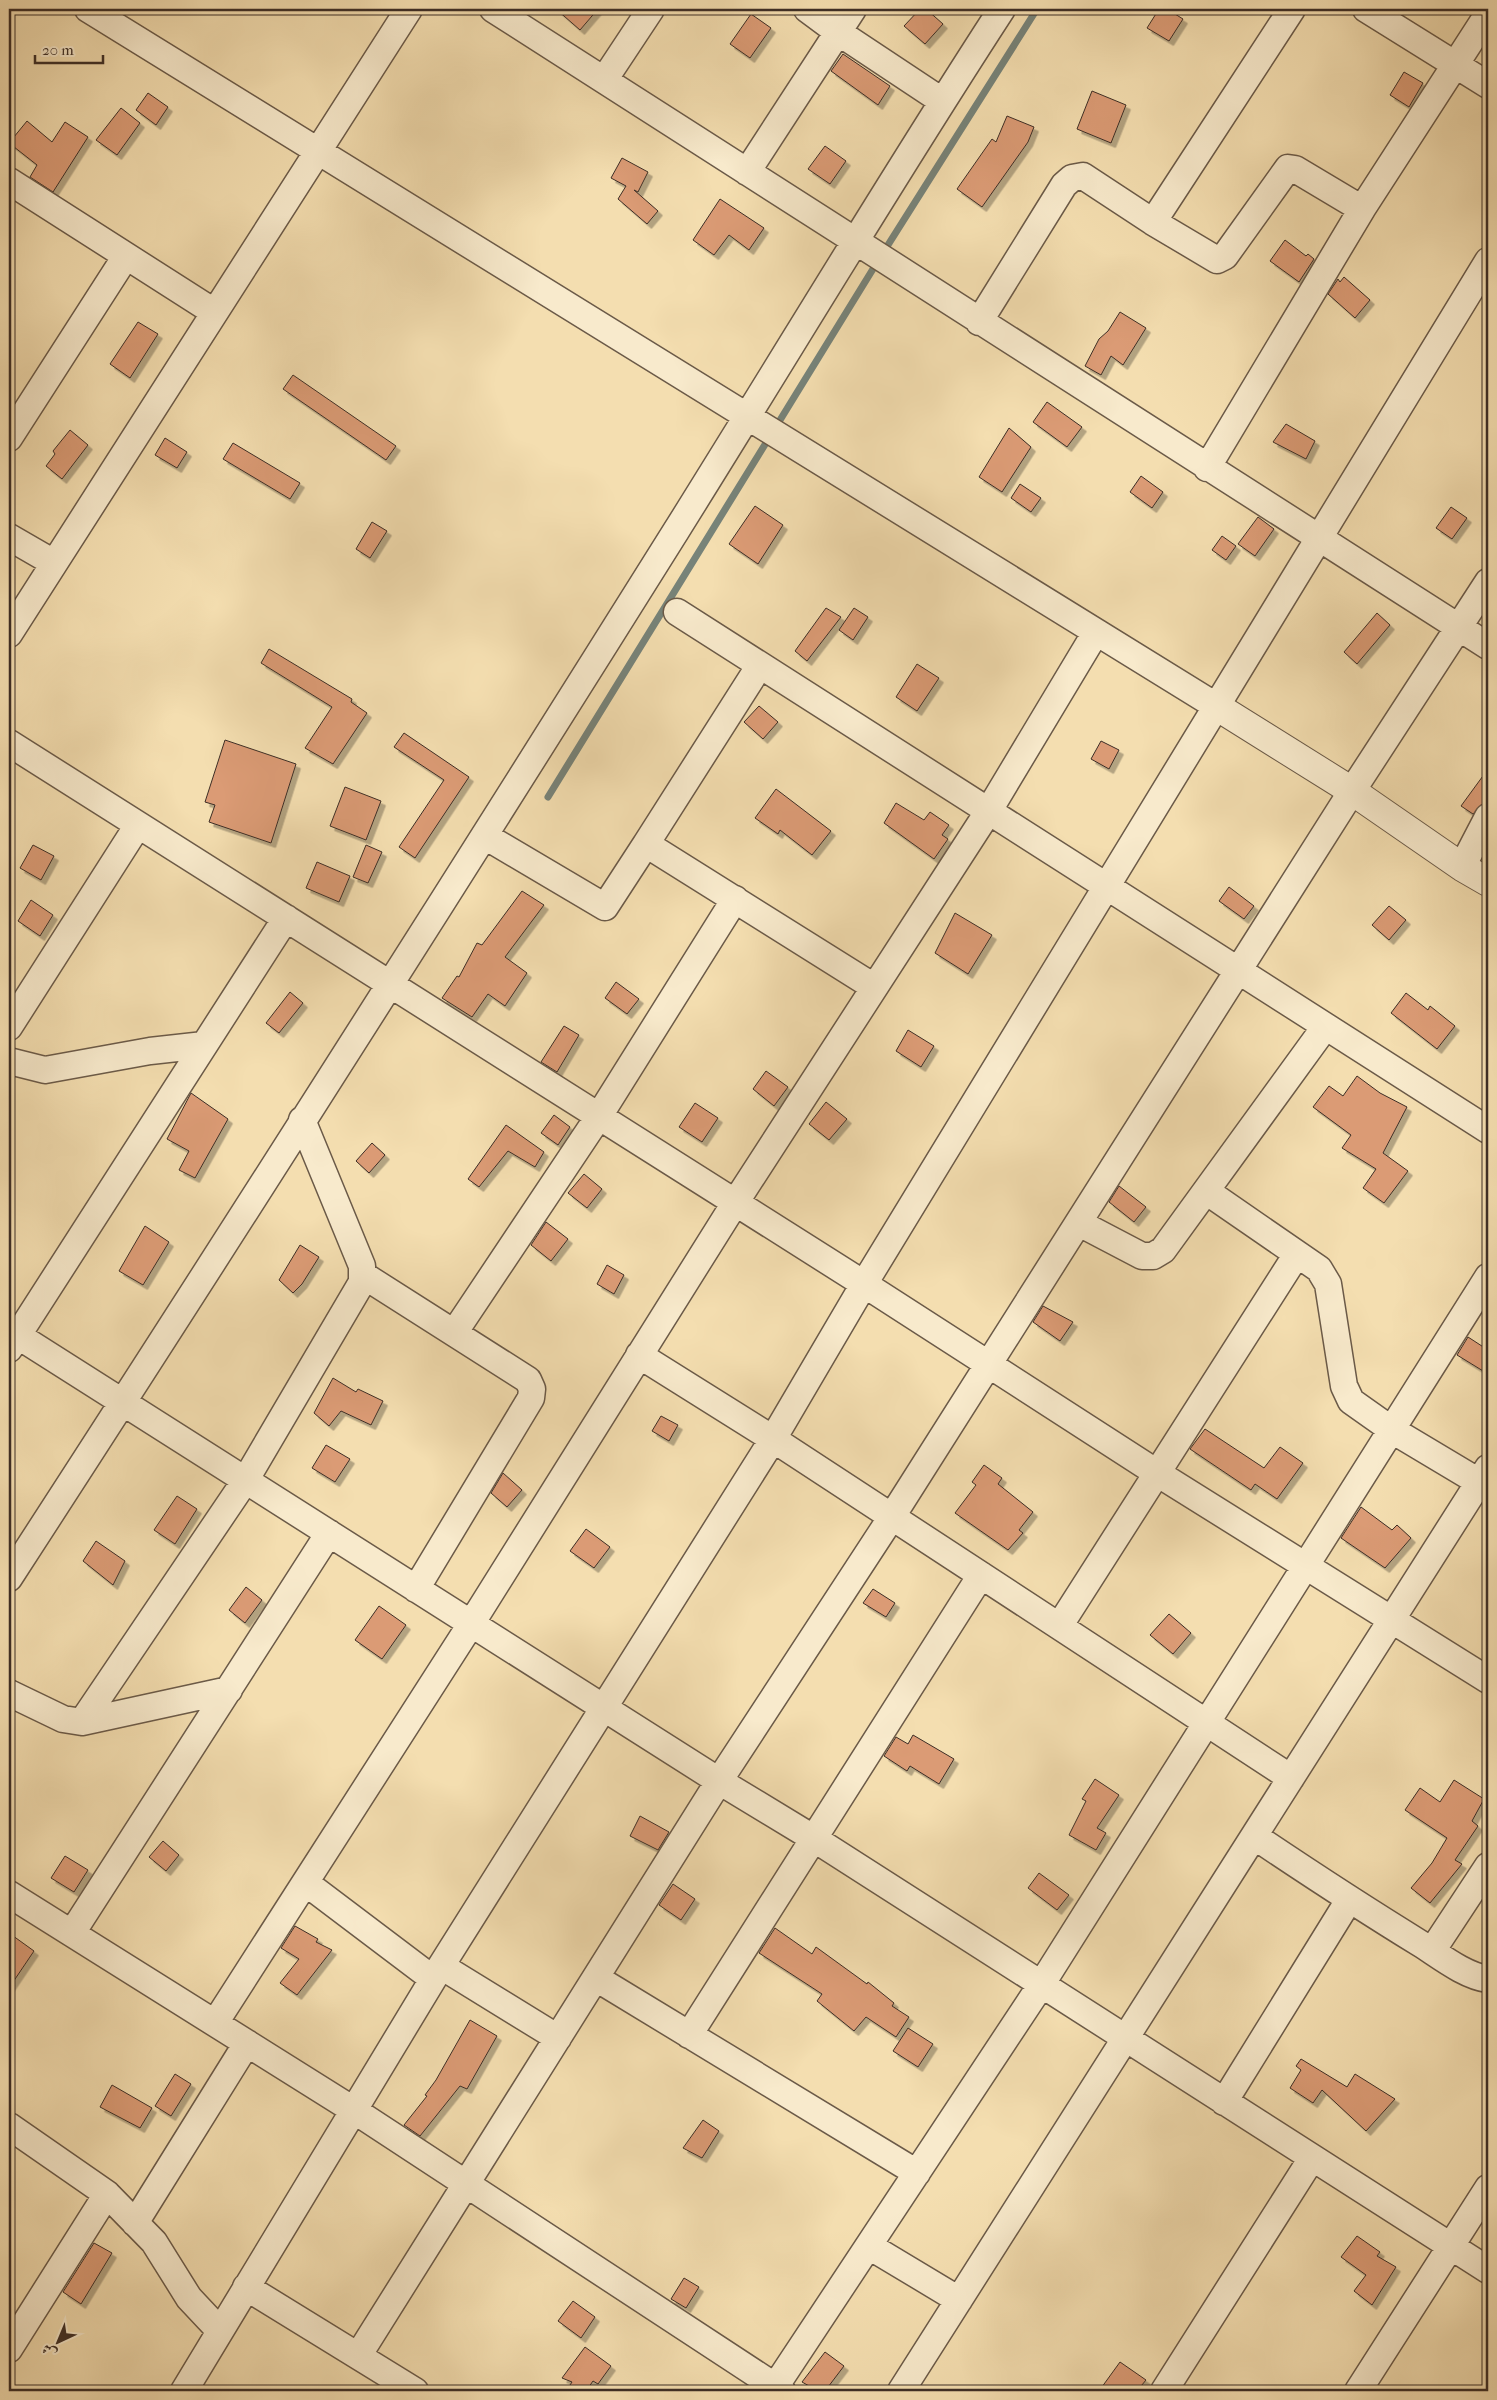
<svg xmlns="http://www.w3.org/2000/svg" width="1497" height="2400" font-family="'IM FELL French Canon',Amiri,serif">
<style>
.lines{fill:none;stroke-linecap:round;stroke-linejoin:round}
.stream{stroke:#778379;stroke-width:7}
.building{fill:#db9b74;stroke:#3d2e26;filter:url(#shadow)}
.minor-casing{stroke:#6b5a48;stroke-width:29}
.tertiary-casing{stroke:#6b5a48;stroke-width:30}
.minor{stroke:#f8eacc;stroke-width:26}
.tertiary{stroke:#f8eacc;stroke-width:28}
</style>
<defs>
<filter id="shadow"><feDropShadow dx="4.5" dy="4.5" stdDeviation="0" flood-color="#0004"/></filter>
</defs>
<rect width="100%" height="100%" fill="#f4deb0"/>
<filter id="stains"><feTurbulence type="fractalNoise" baseFrequency=".004" numOctaves="4"/><feColorMatrix values="0 0 0 0 .2 0 0 0 0 .09 0 0 0 0 .02 0 0 0 .5 -.17"/></filter>
<radialGradient id="worn" r=".72"><stop offset=".6" stop-color="#630" stop-opacity="0"/><stop offset="1" stop-color="#630" stop-opacity=".3"/></radialGradient>
<g class="lines">
<path class="stream" d="M548,797L881,256L1037,9"/>
</g>
<path class="building" d="M556,9H598L580,30Z
M920,9H926L943,24L925,44L904,26Z
M1159,9H1167L1183,19L1169,41L1147,28Z
M751,14L771,28L750,58L730,44Z
M843,54L890,86L878,105L831,71Z
M1404,72L1423,83L1409,107L1390,95Z
M1092,91L1126,105L1111,143L1077,129Z
M148,93L168,107L156,125L136,110Z
M121,108L140,123L117,155L96,140Z
M1007,116L1034,127L1028,142L982,207L957,189L992,139L996,142Z
M27,121L52,142L65,122L88,137L53,192L30,177L37,165L9,143Z
M825,146L846,161L830,184L808,169Z
M622,158L648,172L638,192L634,190L658,211L647,224L618,199L626,186L611,178Z
M720,199L764,228L749,250L729,235L714,255L693,240Z
M1285,240L1306,256L1308,254L1314,259L1299,282L1270,261Z
M1344,277L1370,300L1355,318L1328,294L1338,279L1340,282Z
M1120,312L1146,328L1123,365L1111,356L1101,375L1085,366L1099,339L1108,331Z
M138,322L158,334L130,378L110,364Z
M293,375L396,446L386,460L283,389Z
M1047,402L1082,427L1067,447L1033,422Z
M1286,424L1315,441L1306,459L1273,442Z
M1009,428L1031,447L1002,492L979,477Z
M70,430L88,445L62,479L46,466L55,454L53,451Z
M165,438L187,452L177,468L155,455Z
M233,443L300,483L290,499L223,459Z
M1141,476L1163,492L1152,508L1130,492Z
M1020,484L1041,498L1031,512L1011,498Z
M755,506L783,525L758,564L729,544Z
M1451,507L1467,518L1452,539L1436,528Z
M1258,517L1274,529L1255,556L1238,544Z
M372,522L387,531L370,558L356,549Z
M1222,536L1236,546L1226,560L1212,550Z
M826,608L841,617L807,661L795,651Z
M854,608L868,617L853,640L839,630Z
M1377,613L1390,625L1357,664L1344,652Z
M269,649L352,699L351,702L367,713L333,764L305,748L332,707L261,663Z
M917,664L939,678L917,711L896,697Z
M759,706L778,722L763,739L744,722Z
M404,733L469,777L415,858L399,847L444,780L394,747Z
M225,740L296,764L271,843L209,822L215,805L205,802Z
M1101,741L1119,750L1109,769L1091,759Z
M1488,769V798L1473,814L1461,806Z
M345,787L381,801L366,840L330,826Z
M776,789L831,831L812,855L780,830L778,834L755,818Z
M896,803L924,820L930,812L949,825L942,835L948,839L934,859L884,823Z
M33,845L54,856L41,880L20,868Z
M366,845L382,852L368,883L353,877Z
M317,862L350,876L339,902L306,888Z
M1229,887L1254,906L1244,919L1219,901Z
M522,891L544,905L505,957L527,973L505,1006L488,994L472,1017L442,998L457,976L459,977L477,943L482,945Z
M31,900L53,915L40,936L18,921Z
M1389,906L1406,920L1389,940L1372,925Z
M955,913L992,935L968,974L935,953Z
M616,982L639,999L627,1014L605,998Z
M290,992L303,1003L279,1033L266,1023Z
M1406,993L1428,1010L1430,1006L1455,1026L1437,1049L1391,1013Z
M564,1026L579,1035L557,1072L541,1062Z
M908,1030L934,1046L921,1067L896,1051Z
M766,1071L788,1087L774,1106L753,1089Z
M1357,1076L1380,1093L1407,1107L1383,1153L1408,1171L1384,1203L1363,1188L1376,1169L1342,1148L1351,1135L1313,1107L1329,1086L1343,1096Z
M191,1093L228,1119L195,1178L179,1170L189,1151L167,1139Z
M826,1102L847,1119L829,1140L809,1124Z
M695,1103L718,1118L702,1142L679,1127Z
M554,1115L570,1127L558,1145L541,1133Z
M506,1125L544,1152L535,1167L508,1151L479,1187L468,1179Z
M372,1143L385,1155L369,1173L356,1161Z
M584,1174L602,1189L587,1208L568,1193Z
M1119,1186L1146,1207L1134,1222L1109,1202Z
M546,1222L568,1239L551,1261L531,1245Z
M145,1226L169,1242L143,1285L119,1271Z
M300,1245L319,1257L302,1284L293,1293L279,1280Z
M607,1265L624,1275L614,1294L597,1284Z
M1043,1306L1073,1322L1060,1341L1033,1322Z
M1468,1337L1488,1350V1374L1457,1355Z
M333,1378L356,1392L358,1389L383,1401L371,1425L341,1411L329,1426L314,1413Z
M661,1416L678,1425L669,1441L652,1431Z
M1205,1429L1264,1468L1280,1447L1303,1463L1277,1499L1255,1484L1251,1490L1190,1449Z
M326,1445L350,1459L335,1482L312,1468Z
M984,1465L1002,1478L998,1484L1033,1512L1019,1530L1023,1533L1008,1550L955,1513L976,1485L972,1482Z
M503,1473L522,1490L507,1507L491,1493Z
M177,1496L197,1509L175,1544L154,1530Z
M1361,1507L1392,1530L1397,1525L1411,1538L1385,1568L1341,1538Z
M586,1529L610,1547L594,1568L570,1551Z
M96,1541L125,1561L113,1585L83,1561Z
M246,1587L262,1600L245,1623L229,1610Z
M873,1589L895,1603L886,1617L863,1603Z
M379,1606L406,1625L382,1659L355,1640Z
M1169,1614L1191,1633L1173,1654L1150,1635Z
M913,1735L954,1759L939,1784L910,1766L907,1771L884,1756L896,1737L908,1744Z
M1095,1779L1119,1795L1097,1828L1106,1833L1096,1850L1069,1835L1086,1801L1082,1799Z
M1454,1780L1484,1799L1472,1821L1478,1826L1455,1860L1462,1864L1430,1903L1411,1888L1432,1863L1447,1838L1405,1810L1420,1788L1440,1802Z
M640,1816L669,1832L658,1850L630,1836Z
M163,1841L179,1855L166,1871L149,1857Z
M65,1856L88,1870L74,1892L51,1878Z
M1039,1873L1069,1895L1057,1910L1028,1888Z
M673,1884L695,1899L681,1920L659,1905Z
M295,1926L318,1939L316,1942L332,1950L297,1995L280,1983L299,1959L281,1948Z
M775,1928L812,1954L816,1947L867,1984L868,1982L894,2003L892,2006L909,2017L896,2037L866,2017L854,2031L817,2001L822,1994L759,1953Z
M9,1933L34,1951L9,1988Z
M470,2020L497,2036L467,2089L460,2086L420,2136L404,2125L427,2096L425,2095L436,2080Z
M908,2028L933,2044L918,2067L893,2051Z
M1301,2059L1347,2087L1355,2074L1395,2099L1366,2131L1322,2090L1313,2103L1290,2088L1301,2070L1296,2066Z
M175,2074L191,2084L171,2116L155,2106Z
M112,2085L152,2108L140,2128L100,2107Z
M703,2120L719,2131L702,2158L683,2148Z
M1357,2236L1380,2252L1377,2256L1396,2267L1372,2305L1354,2291L1366,2275L1341,2257Z
M94,2243L112,2253L81,2304L63,2292Z
M684,2278L699,2287L686,2308L671,2299Z
M573,2301L595,2317L581,2338L558,2321Z
M585,2347L611,2366L598,2384L593,2381L586,2391H566L572,2382L562,2378Z
M825,2352L844,2366L825,2391H818L802,2382Z
M1120,2362L1146,2380L1137,2391H1099Z"/>
<g class="lines">
<defs>
<path id="minor" d="M88,9L1216,706
M493,9L1488,646
M807,9L838,32L942,101
M1366,9L1488,85
M604,80L651,9
M747,172L853,9
M9,181L214,312
M1153,222L1292,9
M979,322L1064,185L1072,178L1083,176L1153,222L1217,260L1225,256L1288,168L1295,169L1362,209
M9,438L126,256
M1207,468L1362,209L1488,14
M9,537L54,563
M677,612L1488,1130
M9,634L409,9
M9,743L864,1284L1157,1473L1488,1680
M485,836L605,907L646,844L874,987
M646,844L760,665
M1462,867L1488,817
M9,1027L138,825
M9,1061L45,1070L150,1051L204,1045
M1206,1191L1319,1269L1328,1284L1344,1386L1351,1401L1392,1430L1479,1482
M1079,1223L1142,1256H1153L1163,1250L1325,1027
M363,1275L528,1380L532,1389L531,1398L416,1589
M9,1330L719,1781L813,1838L1488,2270
M454,1333L599,1116L735,899
M9,1349L286,918
M639,1355L773,1439L1291,1778
M9,1578C234,1231 456,882 676,531C785,357 890,181 1002,9
M1060,1625L1297,1254
M9,1693L63,1719L82,1722L229,1690
M82,1722L245,1481L362,1282V1266L302,1120
M1254,1836C1309,1873 1364,1909 1421,1944C1440,1956 1465,1976 1488,1979
M306,1883L433,1979
M9,1894L355,2111L782,2391
M72,1933L329,1533
M1432,1951L1488,1866
M441,1966L558,2038
M596,1978L917,2173
M215,2023L471,1624L735,1203L988,812L1096,632
M689,2035L981,1575
M1224,2102L1349,1900
M9,2126L107,2194L154,2242L189,2298L220,2331
M135,2223L247,2043
M869,2246L959,2300
M246,2287L415,2391
M9,2349L107,2194
M358,2356L719,1781L891,1518L1352,791L1488,582
M775,2387L1041,1985L1488,1277
M184,2391L441,1966L773,1439L864,1284L1488,261
M901,2391L1488,1468
M1164,2391L1312,2158
M1358,2391L1488,2188"/>
<path id="tertiary" d="M1216,706L1352,791L1462,867L1488,882"/>
</defs>
<use href="#minor" class="minor-casing"/>
<use href="#tertiary" class="tertiary-casing"/>
<use href="#minor" class="minor"/>
<use href="#tertiary" class="tertiary"/>
</g>
<rect width="1497" height="2400" fill="none" stroke="#f4deb0" stroke-width="30"/>
<rect x="10" y="10" width="1477" height="2380" fill="none" stroke="#3d2e26" stroke-width="2.5"/>
<rect x="15" y="15" width="1467" height="2370" fill="none" stroke="#3d2e26"/>
<g transform="translate(58 2342) rotate(224)" stroke="#f8eacc" stroke-width="4" paint-order="stroke">
<path d="M0-4L9 19L0 12L-9 19Z" fill="#3d2e26"/>
<text y="-8" font-size="14" font-weight="bold" text-anchor="middle" fill="#3d2e26">ش</text>
</g>
<path d="M35 55v8h68v-8" fill="none" stroke="#3d2e26" stroke-width="2.5"/>
<text x="42" y="55" font-size="15" fill="#3d2e26" stroke="#f8eacc" stroke-width="4" paint-order="stroke">20 m</text>
<rect width="100%" height="100%" filter="url(#stains)"/>
<rect width="100%" height="100%" fill="url(#worn)"/>
</svg>
